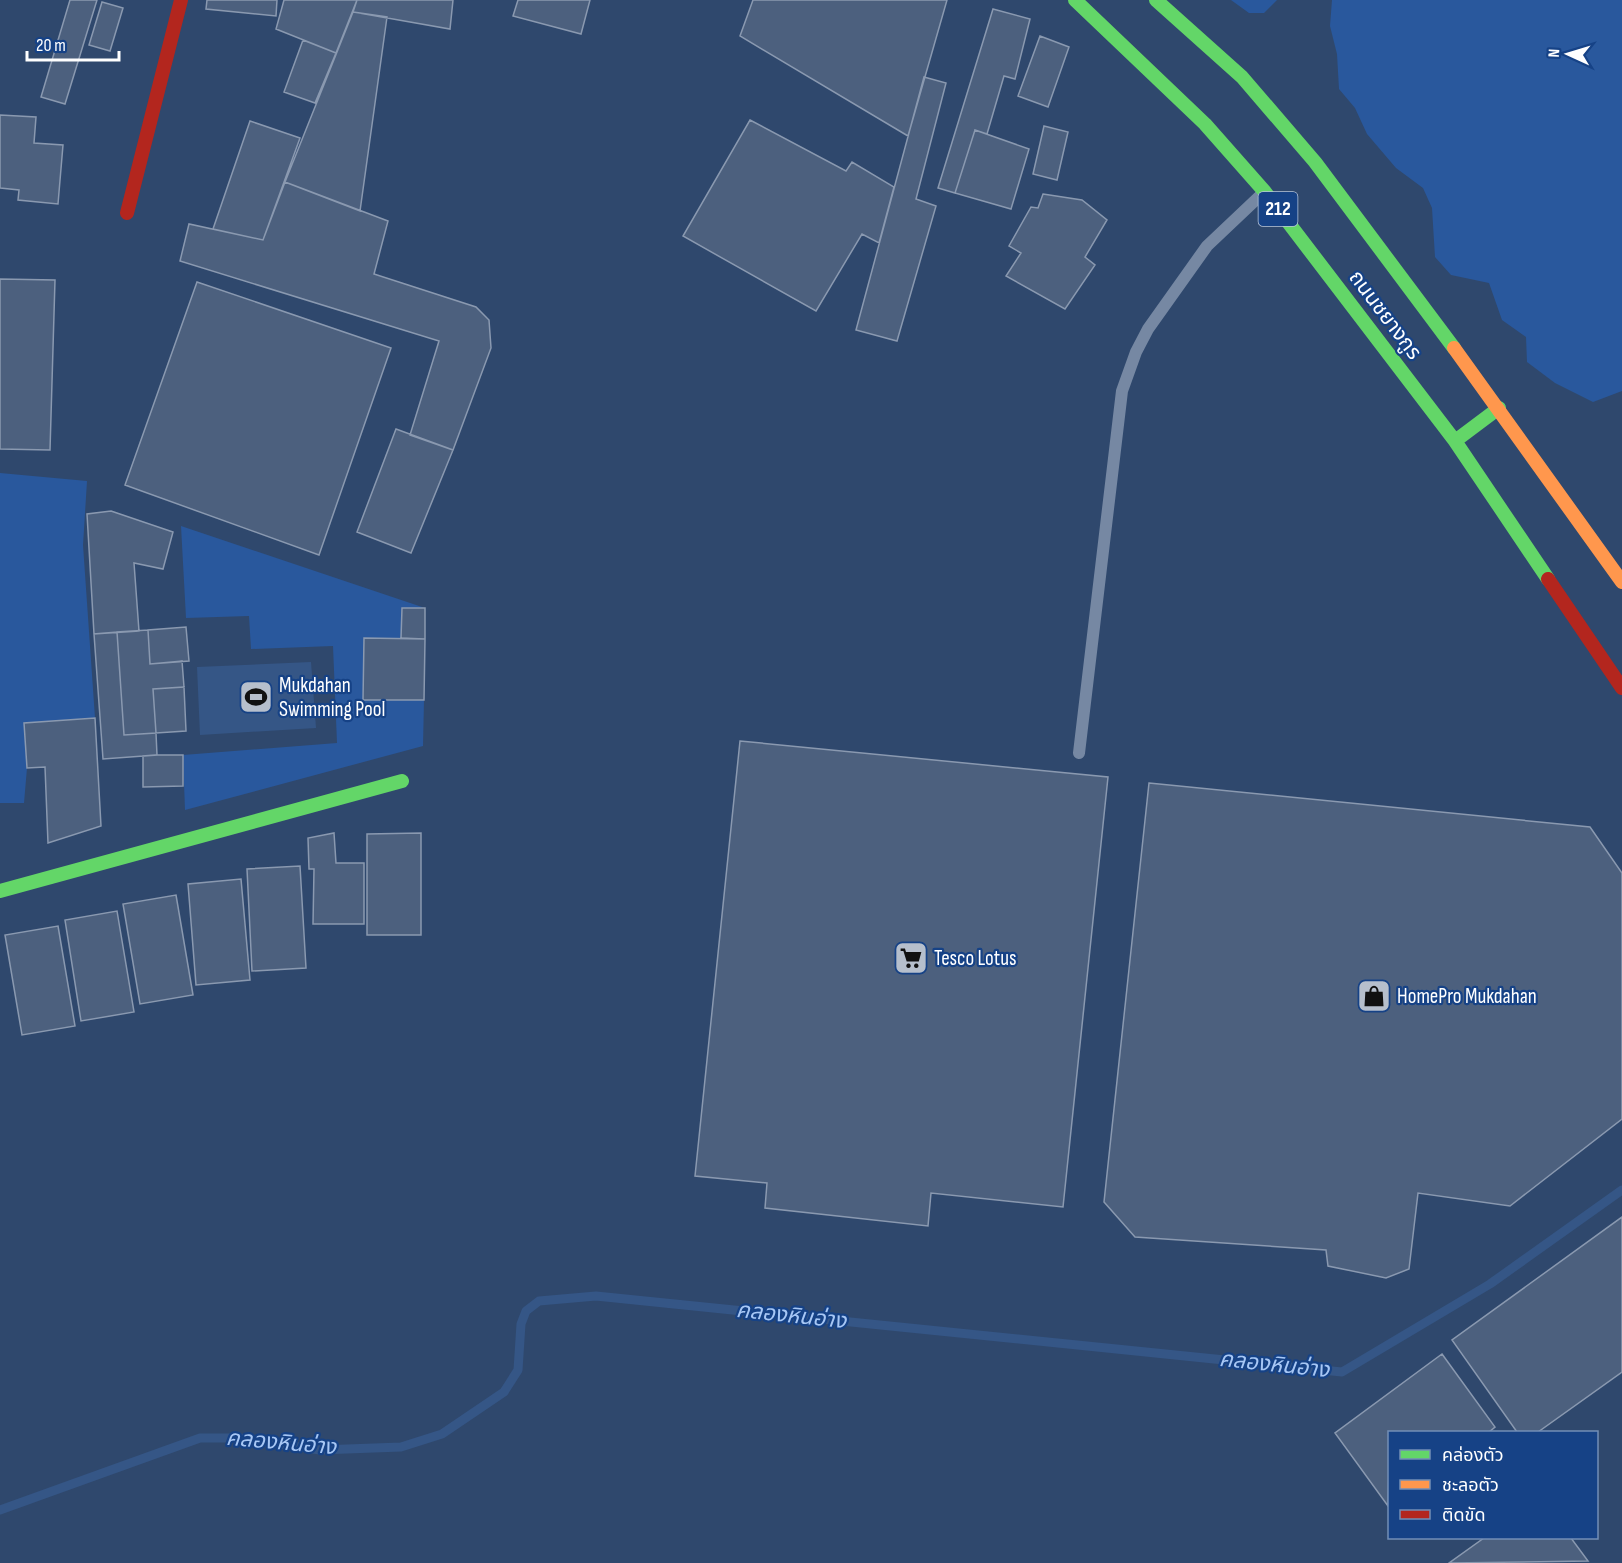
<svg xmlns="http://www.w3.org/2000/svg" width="1622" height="1563" font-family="'Sofia Sans Condensed','Noto Sans Thai',sans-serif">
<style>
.green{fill:#29589d}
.water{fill:#355686}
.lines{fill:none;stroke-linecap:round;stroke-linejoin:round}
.stream{stroke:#355686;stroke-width:9}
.building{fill:#4c607e;stroke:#8a99b0;stroke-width:1.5}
.lane{stroke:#7688a3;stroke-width:12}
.fast{stroke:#63d668;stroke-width:14}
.slow{stroke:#ff974d;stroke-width:14}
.jam{stroke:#b3261e;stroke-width:14}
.labels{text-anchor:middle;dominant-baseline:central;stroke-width:4.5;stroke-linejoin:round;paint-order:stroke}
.shield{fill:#164286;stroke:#b9c6db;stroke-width:1.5}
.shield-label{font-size:20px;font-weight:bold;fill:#fff}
.street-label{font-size:21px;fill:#fff;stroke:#164286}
.poi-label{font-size:21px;fill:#fff;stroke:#164286;text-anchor:start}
.water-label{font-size:22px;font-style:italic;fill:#a7c7f5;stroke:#164286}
</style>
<rect width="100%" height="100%" fill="#2f486d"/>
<path class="green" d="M1231,0H1277L1264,13H1249Z
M1332,0H1622V391L1593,402L1555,383L1527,362L1526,337L1502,320L1489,283L1451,275L1435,257L1432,208L1423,188L1396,168L1367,134L1355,108L1339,89L1337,54L1330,26Z
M0,473L87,481L83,545L95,718L25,723L27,768L24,803H0Z
M181,526L425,608H402L401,638L364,639L363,699L424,700L423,746L185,810L183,755L337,743L333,646L251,649L249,616L186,618Z"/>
<path class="water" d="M311,662L316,728L200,735L197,667Z"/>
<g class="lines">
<path class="stream" d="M0,1510L200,1438H240L320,1450L401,1447L442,1434L504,1392L518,1370L521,1324L526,1311L539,1301L596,1296L1342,1372L1490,1284L1622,1190"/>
</g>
<path class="building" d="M70,0H97L65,104L41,97Z
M207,0H277L276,16L206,9Z
M284,0H357L336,53L276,29Z
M357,0H453L450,29L353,12Z
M518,0H590L581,34L513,16Z
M753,0H947L908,136L740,36Z
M102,2L123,8L110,51L89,45Z
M993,9L1030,19L1015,79L1004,76L987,134L975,130L955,193L938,188Z
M353,12L387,17L360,211L285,182Z
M1040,36L1069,47L1048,107L1018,96Z
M303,40L336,53L315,103L284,92Z
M924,77L946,83L916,199L936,206L897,341L856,330Z
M0,115L36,117L34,143L63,145L58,204L18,200L19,190L0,188Z
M750,120L846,171L852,162L894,187L879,243L862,234L816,311L683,236Z
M250,121L300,138L263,240L213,229Z
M1044,126L1068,132L1057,180L1033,174Z
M975,130L1029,149L1011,209L955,193Z
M285,182L388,221L374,274L476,307L489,320L491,348L453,450L410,435L439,341L180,261L189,224L263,240Z
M1043,194L1082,200L1107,220L1085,257L1095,265L1065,309L1006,276L1021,253L1009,246L1031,207L1038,208Z
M0,279L55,280L50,450L0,449Z
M197,282L391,348L319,555L125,485Z
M396,429L453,450L411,553L357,532Z
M111,511L173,532L163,569L134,563L139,631L94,634L87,514Z
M402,608H425V639L401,638Z
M186,627L189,661L150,664L148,630Z
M148,630L150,664L182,661L184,687L153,689L156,733L124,735L117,632Z
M117,632L124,735L156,733L157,755L103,759L94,634Z
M364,638L425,639L424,700H363Z
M184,687L186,731L156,733L153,689Z
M95,718L101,826L48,843L45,767L27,768L24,723Z
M740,741L1108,777L1063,1207L931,1193L928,1226L765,1208L767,1183L695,1176Z
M155,755H183V786L143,787V756Z
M1149,783L1590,827L1622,873V1119L1510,1206L1418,1193L1409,1269L1386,1278L1328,1266L1326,1250L1135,1237L1104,1202Z
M334,833L336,863H364V924H313L314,869H309L308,838Z
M421,833V935H367V834Z
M300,866L306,968L252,971L247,869Z
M241,879L250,980L196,985L188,884Z
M176,895L193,995L140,1004L123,904Z
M117,911L134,1012L81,1021L65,920Z
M58,926L75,1026L22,1035L5,935Z
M1622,1217V1372L1538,1432H1517L1452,1340Z
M1442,1354L1495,1427L1489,1432H1390L1388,1506L1335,1433Z
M1484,1538H1571L1588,1561L1449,1563Z"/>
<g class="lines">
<path class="lane" d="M1079,753L1122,391L1136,352L1148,329L1207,246L1263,193"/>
<path class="fast" d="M1075,0L1205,124L1265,192L1455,441L1548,579
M1156,0L1242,77L1315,162L1454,348
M1455,441L1499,408
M0,891L402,781"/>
<path class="slow" d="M1454,348L1622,582"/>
<path class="jam" d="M127,213L181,0
M1548,579L1622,688"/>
</g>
<defs>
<symbol id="stadium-square" viewBox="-11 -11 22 22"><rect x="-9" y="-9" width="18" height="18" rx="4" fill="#b6bfcc" stroke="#164286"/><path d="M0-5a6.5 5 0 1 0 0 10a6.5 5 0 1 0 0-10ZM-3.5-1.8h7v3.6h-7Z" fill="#111"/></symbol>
<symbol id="supermarket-square" viewBox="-11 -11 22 22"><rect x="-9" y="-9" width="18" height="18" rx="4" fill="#b6bfcc" stroke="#164286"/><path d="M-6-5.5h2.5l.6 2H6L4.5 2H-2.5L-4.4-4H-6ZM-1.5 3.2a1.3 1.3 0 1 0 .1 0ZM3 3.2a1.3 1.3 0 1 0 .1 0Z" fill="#111"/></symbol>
<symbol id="shop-square" viewBox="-11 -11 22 22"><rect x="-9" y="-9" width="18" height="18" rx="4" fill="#b6bfcc" stroke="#164286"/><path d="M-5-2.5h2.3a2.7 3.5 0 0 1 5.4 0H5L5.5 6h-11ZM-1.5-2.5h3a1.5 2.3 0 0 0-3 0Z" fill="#111"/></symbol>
</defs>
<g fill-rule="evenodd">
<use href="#stadium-square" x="237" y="678" width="38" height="38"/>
<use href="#supermarket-square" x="892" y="939" width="38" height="38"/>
<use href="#shop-square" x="1355" y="977" width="38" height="38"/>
</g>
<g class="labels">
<rect class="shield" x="1258.5" y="192" width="39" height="34" rx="4.5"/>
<g class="shield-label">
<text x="1278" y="209">212</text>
</g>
<g class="street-label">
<text transform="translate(1385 315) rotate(53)">ถนนชยางกูร</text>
</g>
<g class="poi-label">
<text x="279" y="685">Mukdahan<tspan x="279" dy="24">Swimming Pool</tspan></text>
<text x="934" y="958">Tesco Lotus</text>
<text x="1397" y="996">HomePro Mukdahan</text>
</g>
<g class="water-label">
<text transform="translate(791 1316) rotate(6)">คลองหินอ่าง</text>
<text transform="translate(1274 1365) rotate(6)">คลองหินอ่าง</text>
<text transform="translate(281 1443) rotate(5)">คลองหินอ่าง</text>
</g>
</g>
<rect x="1388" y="1431" width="210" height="108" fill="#164286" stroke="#738eb6" stroke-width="1.5"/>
<rect x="1400" y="1450" width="30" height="9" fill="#63d668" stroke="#738eb6" stroke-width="1.5"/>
<text x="1442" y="1461" font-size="18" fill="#ffffff">คล่องตัว</text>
<rect x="1400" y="1480" width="30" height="9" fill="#ff974d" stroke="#738eb6" stroke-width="1.5"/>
<text x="1442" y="1491" font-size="18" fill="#ffffff">ชะลอตัว</text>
<rect x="1400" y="1510" width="30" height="9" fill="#b3261e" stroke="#738eb6" stroke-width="1.5"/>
<text x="1442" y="1521" font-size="18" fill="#ffffff">ติดขัด</text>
<g transform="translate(1568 54) rotate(274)" stroke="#164286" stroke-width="4.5" paint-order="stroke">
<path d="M0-4.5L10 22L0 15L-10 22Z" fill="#ffffff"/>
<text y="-9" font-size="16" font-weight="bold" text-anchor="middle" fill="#ffffff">N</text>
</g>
<path d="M27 51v9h92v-9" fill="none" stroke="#ffffff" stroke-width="3"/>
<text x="36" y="51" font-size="18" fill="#ffffff" stroke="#164286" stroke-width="4.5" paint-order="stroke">20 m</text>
</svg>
